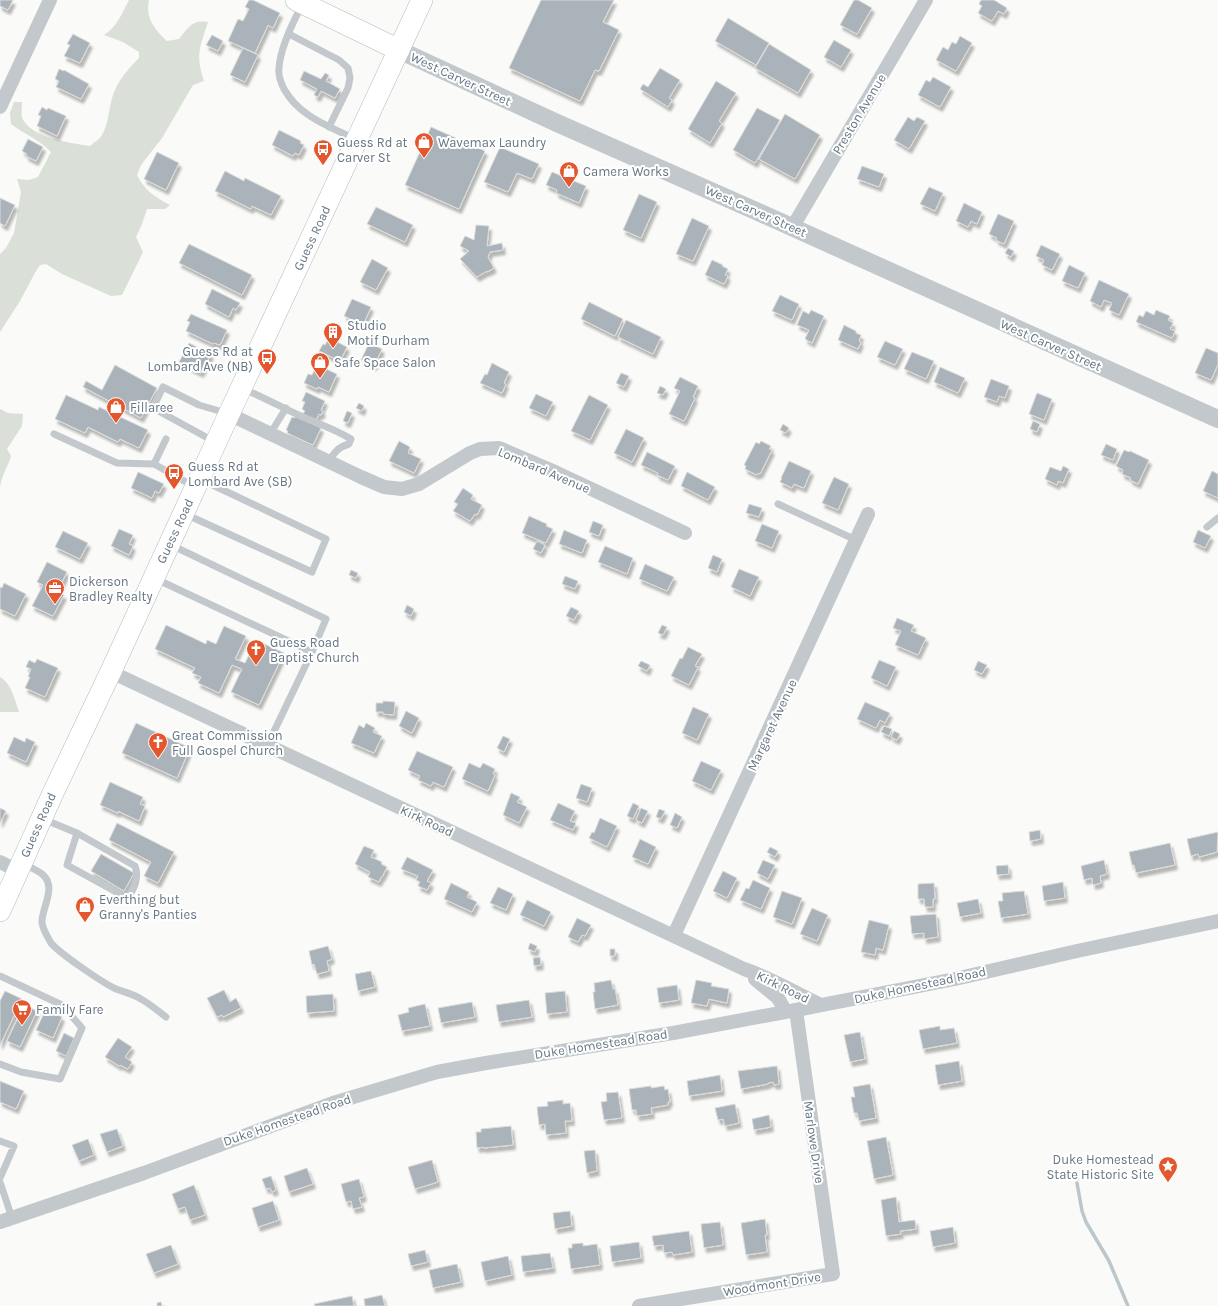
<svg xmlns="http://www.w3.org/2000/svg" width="1218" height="1306" font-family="Karla,sans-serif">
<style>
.green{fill:#dadfd7}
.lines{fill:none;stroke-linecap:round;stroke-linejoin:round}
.stream{stroke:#bbc7cb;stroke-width:3.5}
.building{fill:#aab3b9;stroke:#dcdcda;filter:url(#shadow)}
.secondary-casing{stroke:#b3babf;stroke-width:22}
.service{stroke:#c3c8cc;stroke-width:7}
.minor{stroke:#c3c8cc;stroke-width:14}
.tertiary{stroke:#c3c8cc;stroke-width:18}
.secondary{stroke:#fff;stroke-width:21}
.labels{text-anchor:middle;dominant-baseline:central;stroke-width:4;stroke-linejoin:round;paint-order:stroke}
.street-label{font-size:13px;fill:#657683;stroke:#fff}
.poi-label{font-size:13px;fill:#657683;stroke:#fff;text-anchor:start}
</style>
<defs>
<filter id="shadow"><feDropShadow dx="2.5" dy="4.5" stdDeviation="1" flood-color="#0004"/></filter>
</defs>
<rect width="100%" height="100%" fill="#fafaf8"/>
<path class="green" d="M129,0H149C145,18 154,29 167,41L179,39C188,28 192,19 208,22C200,47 195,55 204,81L193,85L162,138L141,165L137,175C143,189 156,198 170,205L165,209H147L142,224L136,237L143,252L122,295L111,296L62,274L46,264L40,265L36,271L20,301L0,332V254L6,248L14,233L21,192L17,179L29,180L38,177L51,152C40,140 24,134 11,124L10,113L14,102H22C22,107 21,114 22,118C31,138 71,143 90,146C93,143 97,141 100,138C110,125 108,105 115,90C120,78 130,67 139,58V52L123,42L104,35C116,28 123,12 129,0Z
M0,409L8,413L23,414L22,426L7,449L11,456C8,467 1,476 0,488Z
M0,677C11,683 15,700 19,712H0Z"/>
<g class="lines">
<path class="stream" d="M1077,1183L1082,1211L1086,1222L1109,1261L1128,1306"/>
</g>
<path class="building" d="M0,0H13L8,10L0,6Z
M249,0H253L280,13L273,28L268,25L255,53L228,41L238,19L243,21L249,9L245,7Z
M541,0H614L603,22L619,30L599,71L595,70L580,101L509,68Z
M854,0H858L872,8L857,34L840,25Z
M981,0H994L1007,8L1004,14L998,11L992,21L978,13L982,6L979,4Z
M728,18L769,43L756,65L715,41Z
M73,34L90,43L80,63L64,56L70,45L67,44Z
M212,35L223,41L218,51L206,45Z
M960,36L972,43L956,71L936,60L943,47L948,50L952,42L956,44Z
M834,40L851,50L841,67L824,57Z
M769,44L811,70L798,93L755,68Z
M243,48L258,55L245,82L230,75Z
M660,68L680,80L669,98L672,100L668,107L640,89L643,84L648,87Z
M59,69L64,71V70L89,84L81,99L56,87L59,81L55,79Z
M304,71L321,79L325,73L329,75L326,81L340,89L335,98L321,91L318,97L314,95L317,89L300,80Z
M933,77L951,87L940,107L918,95L926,80L930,82Z
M716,81L736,93L719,121L722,123L710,143L688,129Z
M42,107L47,110L48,108L66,116L57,136L37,126L41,116L38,115Z
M757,108L780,120L755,163L733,150Z
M785,114L820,135L795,179L759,159Z
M908,117L914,121L917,117L925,121L909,149L894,140Z
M431,127L485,151L459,209L405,185Z
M279,130L301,141L300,143L304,145L299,155L295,153L293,156L272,145Z
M28,139L43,147L36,161L26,156L27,154L22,151Z
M500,147L539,164L532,179L517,173L508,192L484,182Z
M157,152L179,163L166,190L144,179Z
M862,166L884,174L879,187L857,179Z
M225,171L244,181L245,178L281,196L271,215L252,206L251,209L215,191Z
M552,172L586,186L579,203L556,193L557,190L546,185Z
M929,187L943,193L935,211L920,204Z
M639,194L657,202L641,238L623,230Z
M0,198L15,205L5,226L0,223Z
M964,203L982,212L977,224L971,221L968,227L956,221Z
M376,207L413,225L405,242L367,224Z
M998,214L1014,221L1004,244L996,240L997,238L989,234Z
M692,218L709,226L693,261L676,254Z
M476,225L489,226L487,246L502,243L503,250L490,252L488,257L494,268L487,272V271L477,277L460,259L469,251L460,246L465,236L474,240Z
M189,244L252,275L242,295L179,263Z
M1041,245L1060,254L1052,270L1042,265L1044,260L1036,256Z
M1008,248L1014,251L1011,257L1005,253Z
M372,259L388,268L376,290L360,282Z
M712,260L723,265L722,266L728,269L725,275L728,276L724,284L705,275Z
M1069,265L1085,273L1078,288L1062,281Z
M1099,280L1129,294L1119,315L1109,310L1112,303L1104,300L1101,307L1090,301Z
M212,289L240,303L236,310L233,308L229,317L205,304Z
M780,295L799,304L792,320L772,311Z
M352,299L371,307L363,325L344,316Z
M589,302L623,319L615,336L581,319Z
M811,310L824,316L812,343L805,339L809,330L797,325L803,311L809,314Z
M1156,310L1170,316L1168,320L1173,323L1170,329L1175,331L1172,338L1136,322L1139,315L1143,317L1146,311L1154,315Z
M191,314L227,330L220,345L214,343L213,344L186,331L190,322L187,321Z
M626,320L661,337L653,354L618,337Z
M844,325L856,331V333L861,335L859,341L861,342L858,349L838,340Z
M329,338L347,347L340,361L319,351L323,344L325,345Z
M885,341L903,349L895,365L877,357Z
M189,343L211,354L201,373L179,362Z
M369,343L382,349L374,366L361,360Z
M1206,348L1218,353V364L1211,380L1195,373Z
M912,352L934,361L926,379L904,369Z
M492,363L509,372L504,383L506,384L502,393L480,383L485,374L487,375Z
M115,365L157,388L141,418L83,387L86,381L102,390Z
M317,365L337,374L329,392L318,387L317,389L304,383L308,374L312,375Z
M940,367L965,378L958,393L934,382Z
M621,373L629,376L624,387L616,383Z
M680,377L698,386L693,397L695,398L684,421L669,414L680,391L674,388Z
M991,379L1009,386L1005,398L999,396L997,402L984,397Z
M660,386L666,389L663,395L657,393Z
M306,392L325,401L321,410L323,411L321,415L319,414L316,420L303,414L305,411L302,409L305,402L302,401Z
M1037,393L1052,399L1044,420L1029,414Z
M536,394L553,402L546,416L529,408Z
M66,395L98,410L99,407L148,430L139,448L120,439L118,442L88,427L85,433L55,419Z
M589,395L608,405L590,440L571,431Z
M359,403L364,406L362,411L356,408Z
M347,411L352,413L348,423L343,421Z
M295,416L321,428L313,445L287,433L288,431L286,430L292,417L295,418Z
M1033,421L1040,424L1037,432L1030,429Z
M783,424L789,428L786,433L780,430Z
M626,429L644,438L632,462L614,453Z
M399,441L410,447L408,453L421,459L414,473L389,461Z
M761,441L771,446L769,449L772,450L760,474L758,473L757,475L745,469L746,466L744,465L756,442L759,444Z
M1106,444L1117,449L1113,460L1101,455Z
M1124,450L1129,452L1130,451L1149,460L1138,484L1130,480L1131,478L1122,474L1123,470L1116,466Z
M647,452L675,466L668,480L657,475L658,473L641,465Z
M789,461L811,471L804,488L794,484L792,488L780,482L782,478H781Z
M1063,466L1069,469L1063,483L1058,481L1057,485L1045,479L1050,467L1061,471Z
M1212,471L1218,474V498L1203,491Z
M138,472L164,484L159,493L155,491L152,498L131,488Z
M687,472L715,487L708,500L681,486Z
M834,477L849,484L838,510L822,503Z
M463,488L473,495L471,499L482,505L477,515L475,514L470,521L453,511L458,504L454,502Z
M749,504L762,508L759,517L746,513Z
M529,516L547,524L546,526L553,529L546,543L522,533Z
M593,521L603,525L599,536L589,532Z
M762,524L779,531L772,548L755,541Z
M119,529L133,535L129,544L133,546L129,555L111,546Z
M564,530L587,540L582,553L559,544Z
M1198,530L1211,536L1205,548L1193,542Z
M63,531L88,543L80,559L55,547Z
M537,541L545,545L541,553L533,549Z
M605,546L633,558L627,574L598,562Z
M713,555L722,559L717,572L708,568Z
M47,562L67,572L57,592L64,595L53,616L32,606L43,585L37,582Z
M645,564L674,577L667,591L639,579Z
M739,569L759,577L750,596L731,587Z
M351,570L358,573L356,578L349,575Z
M565,576L578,581L575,589L562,584Z
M4,583L26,594L15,616L0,609V587L2,588Z
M407,605L414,609L411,616L404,612Z
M571,607L579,611L574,620L566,616Z
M897,618L914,625L911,631L926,638L918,655L895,645L901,631L893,628Z
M166,625L206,644L207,640L216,644L224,626L246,636L235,659L245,663L256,640L284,653L259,705L231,692L242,669L232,665L219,693L198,683L201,677L192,673L195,668L155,649Z
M662,625L667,627L663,635L658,633Z
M688,647L702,654L695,666L698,667L689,685L671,676L680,658L682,659Z
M37,659L58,668L45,697L25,688L30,677H28L31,669L26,667L29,660L35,663Z
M879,660L896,667L887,686L871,678Z
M641,661L650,665L647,671L638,666Z
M978,661L987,665L982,674L974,670Z
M383,701L395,702L394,715L383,714V712H376V703H383Z
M865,702L890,713L885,723L880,720L876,728L857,719Z
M693,707L709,714L697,740L682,733Z
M406,711L419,718L412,733L399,726Z
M136,723L190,748L177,778L122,753Z
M366,723L375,728L373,732L382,736L374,753L351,743L359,725L364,728Z
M884,726L892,729L889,736L881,732Z
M894,731L900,734L897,740L891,737Z
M503,736L510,739L504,752L497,748Z
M14,737L25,742L26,738L35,742L26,762L7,753Z
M417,751L453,767L444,787L433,782L431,786L418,780L420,776L408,770Z
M701,761L721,770L711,790L692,781Z
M469,763L480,768L483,763L495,769L493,774L495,775L488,791L462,779Z
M110,782L143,797L140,804L145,806L139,821L118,811V813L100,805Z
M581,784L592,788L587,802L576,798Z
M511,793L520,797L517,802L527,807L519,823L503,815Z
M558,803L575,811L570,821L576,823L573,830L550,820Z
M633,803L639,806L633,819L627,816Z
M0,808L6,811L0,823Z
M641,808L648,811L642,823L636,820Z
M659,809L665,811L661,819L656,817Z
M675,813L682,817L677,828L670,825Z
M600,818L617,826L607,847L589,838L592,832L594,833Z
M117,823L174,852L158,883L144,876L151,862L109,840Z
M1040,830L1041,839L1030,841L1029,832Z
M1218,832L1217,852L1199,857L1198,854L1191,856L1187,839Z
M640,839L656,847L648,864L632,857Z
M1170,843L1175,865L1136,873L1134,865H1132L1129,852Z
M364,846L374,850L371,857L382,862L381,864L387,867L382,877H381L379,882L368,877L370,872L355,864Z
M770,847L778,851L775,857L767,852Z
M101,854L134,873L124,891L91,871Z
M407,857L433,870L427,881L431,883L427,890L418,886L420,882L416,880L418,876L401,869Z
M763,860L775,865L768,879L757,873Z
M1104,860L1107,874L1100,876L1101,883L1093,885L1092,878L1084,880L1081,866Z
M1008,865L1009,874L997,875L996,866Z
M723,871L737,878L727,898L713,891Z
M753,880L770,888L761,909L740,900L746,888L749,889Z
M1063,882L1065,898L1044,901L1042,886Z
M451,883L469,892L467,897L477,902L472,912L444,899Z
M934,883L935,899H933V907H925L924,899H918V884Z
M498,887L513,894L506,910L490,903Z
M782,891L802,898L792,924L773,917Z
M1024,891L1028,914L1001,918L998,901H1003L1002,893Z
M978,899L981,913L960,917L957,903Z
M527,900L551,912L544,926L520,915Z
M812,908L828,915L817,941L800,934Z
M936,914L938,937L924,939V933L912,934L910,916Z
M577,918L591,925L585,936L582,935L578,942L568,937Z
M869,920L889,925L883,950L876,948L875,955L861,952Z
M530,943L537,946L535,952L528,949Z
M328,946L332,959L327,961L329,971L317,974L314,964L312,965L309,951Z
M610,949H615V956H610Z
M540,957L541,965L534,966L533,958Z
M371,971L375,987L358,991L355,974Z
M611,980L613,989H615L618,1005L595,1009L593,992H595L594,983Z
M696,980L712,983L711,986L729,989L727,1003L709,999L707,1006L691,1003Z
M677,985L679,1000L659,1003L657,988Z
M224,990L230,1002L236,998L241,1008L223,1017L222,1015L217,1017L207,998Z
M5,991L22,999L0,1045V1001Z
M565,991L567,1012L547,1014L545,993Z
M333,994L334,1011L307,1013L306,996Z
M529,1000L532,1017L499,1022L496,1005Z
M472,1002L475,1017L441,1023L438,1008Z
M425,1004L430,1026L402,1031L398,1015L409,1012L408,1008Z
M24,1005L37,1011L20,1047L7,1041Z
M46,1009L62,1017L53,1038L36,1030Z
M940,1026V1030L954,1028L957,1043L923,1049L919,1030Z
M860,1032L865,1059L850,1062L844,1035Z
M64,1033L74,1038L66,1056L56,1051Z
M118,1038L132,1047L125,1057L132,1062L128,1069L120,1065L119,1066L105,1057Z
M959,1061L962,1081L938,1085L935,1065Z
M777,1066L779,1084L774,1085L773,1082L768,1083V1084L741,1089L738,1071Z
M720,1075L722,1091L689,1096L687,1081Z
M0,1081L24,1091L16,1109L0,1102Z
M870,1084L876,1118L859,1121L857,1113H854L851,1097H855L853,1087Z
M651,1086V1088L664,1086L665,1090L668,1089L670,1102H668V1105L651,1108L652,1114L637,1116L636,1110H632L629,1089Z
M618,1092L622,1118L604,1120L601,1102L607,1101L606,1093Z
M563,1100V1104L570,1103L572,1121H565L566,1133L546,1135L545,1124L539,1125L537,1107L548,1106L547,1102Z
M735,1104L739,1123L725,1126L723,1119L718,1120L715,1108Z
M769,1115L771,1127L754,1130L752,1119Z
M511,1126L513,1145L483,1148V1147L477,1148L476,1132H481V1129Z
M117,1129L123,1146L107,1152L100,1134Z
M886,1137L893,1175L874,1179L867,1141Z
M88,1139L94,1155L79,1161L72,1145Z
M595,1150L597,1171L587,1173L584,1151Z
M432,1160L438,1182L415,1189L408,1167Z
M307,1168L313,1184L289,1192L284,1176Z
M271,1176L276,1190L272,1192L270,1188L266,1189L262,1179Z
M359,1179L364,1197L359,1198L362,1207L353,1209L351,1201L346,1202L341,1184Z
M194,1185L205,1215L190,1220L185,1207L178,1209L172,1194Z
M896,1197L899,1222L915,1220L916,1229L900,1231L901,1234L886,1236L881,1200Z
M273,1201L279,1220L258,1227L252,1208Z
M570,1211L572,1226L555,1229L553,1213Z
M765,1219L767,1235H765L767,1252L746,1255L741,1223Z
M720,1222L723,1245L704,1248L701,1224Z
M953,1227L955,1243L933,1247L930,1231Z
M689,1231L692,1252L673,1255L672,1252L664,1253L663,1245L654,1246L652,1236Z
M639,1242L641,1258L612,1262L610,1246Z
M583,1243V1246L597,1244L600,1265L571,1269L568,1248H572V1244Z
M171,1245L178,1264L154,1273L146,1254Z
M425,1250L428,1262L411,1266L408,1254Z
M550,1253L553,1268L523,1272L521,1256Z
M508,1256L512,1275L485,1281L481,1262Z
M457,1264L461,1282L433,1288L429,1270Z
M382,1295L385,1306H365L364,1299Z
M352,1296L354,1306H315L314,1304Z
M161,1302L162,1306H157V1303Z"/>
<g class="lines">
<defs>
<path id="secondary" d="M296,0L399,50
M0,911L53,793L112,669L229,414L422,0"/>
</defs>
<use href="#secondary" class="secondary-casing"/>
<path class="service" d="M302,5C293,22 280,50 279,68C278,75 281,83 284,89C299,116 328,126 355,139
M289,34L339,60L348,68L350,78L348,88L329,127
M243,389C264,397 282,408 303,417C319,424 335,429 351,439L349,444C338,447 334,453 329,461
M54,434L117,463L154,464
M270,434L286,408
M166,439L154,464L193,486
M215,442L153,408L163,387L199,405L226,413
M778,504L856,540
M185,514L312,572L326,539L200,479
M1207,527L1218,518
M156,579L312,652L326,619L171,545
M267,746L312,652
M43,819L77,833L135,866C139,877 135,889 127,898L67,865L77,833
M23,863C29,867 37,870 42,874C58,887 41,908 42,923C43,929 48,938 51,943C59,953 103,983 116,989C124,992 133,994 141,999C150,1004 158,1011 166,1017
M0,976L62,1005L82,1028L60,1079L21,1072L0,1064
M0,1141L14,1146L0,1178
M0,1182L12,1218"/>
<path class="minor" d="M0,107L50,0
M792,228L926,0
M229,414L361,477L384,487L402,489L419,484L470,453L480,449L499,448L555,472L685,533
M111,672L744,969C771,978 795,993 821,1005
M0,862L18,871
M674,935L868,514
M755,979L778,998L786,1012
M0,1222L144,1173L333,1103L437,1072L486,1063L673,1033L796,1010L955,979L1077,951L1218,921
M639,1306L833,1274L796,1010"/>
<path class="tertiary" d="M399,50L557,123L756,211L1218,419"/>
<use href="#secondary" class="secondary"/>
</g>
<defs>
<symbol id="shop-pin" viewBox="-11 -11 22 30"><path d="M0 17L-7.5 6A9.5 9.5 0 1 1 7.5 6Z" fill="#e4572e" stroke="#fff"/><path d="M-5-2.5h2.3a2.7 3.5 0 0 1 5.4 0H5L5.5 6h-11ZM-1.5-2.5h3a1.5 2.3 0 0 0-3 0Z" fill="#fff"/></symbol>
<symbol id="bus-pin" viewBox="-11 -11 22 30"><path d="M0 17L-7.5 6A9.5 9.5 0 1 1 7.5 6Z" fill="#e4572e" stroke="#fff"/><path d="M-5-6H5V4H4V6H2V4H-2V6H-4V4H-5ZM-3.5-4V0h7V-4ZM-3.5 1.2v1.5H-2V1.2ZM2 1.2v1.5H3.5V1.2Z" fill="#fff"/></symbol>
<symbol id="building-pin" viewBox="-11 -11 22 30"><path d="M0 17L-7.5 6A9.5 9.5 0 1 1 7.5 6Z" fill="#e4572e" stroke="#fff"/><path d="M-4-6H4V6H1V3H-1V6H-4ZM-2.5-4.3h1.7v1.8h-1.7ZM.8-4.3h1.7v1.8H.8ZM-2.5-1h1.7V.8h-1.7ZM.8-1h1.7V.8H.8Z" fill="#fff"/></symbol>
<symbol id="office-pin" viewBox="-11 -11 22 30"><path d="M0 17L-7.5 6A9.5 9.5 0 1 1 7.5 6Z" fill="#e4572e" stroke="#fff"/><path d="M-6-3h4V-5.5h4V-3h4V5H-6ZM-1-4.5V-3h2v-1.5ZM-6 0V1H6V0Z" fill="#fff"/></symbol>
<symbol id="church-pin" viewBox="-11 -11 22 30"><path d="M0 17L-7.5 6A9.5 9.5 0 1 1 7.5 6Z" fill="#e4572e" stroke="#fff"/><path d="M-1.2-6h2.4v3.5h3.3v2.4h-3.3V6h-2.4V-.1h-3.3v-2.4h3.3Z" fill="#fff"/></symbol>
<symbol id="supermarket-pin" viewBox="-11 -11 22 30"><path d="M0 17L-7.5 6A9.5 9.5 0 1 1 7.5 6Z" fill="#e4572e" stroke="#fff"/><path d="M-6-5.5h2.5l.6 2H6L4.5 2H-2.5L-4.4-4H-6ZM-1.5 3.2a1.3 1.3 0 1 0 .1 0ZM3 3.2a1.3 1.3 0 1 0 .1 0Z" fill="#fff"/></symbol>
<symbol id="sight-pin" viewBox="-11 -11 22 30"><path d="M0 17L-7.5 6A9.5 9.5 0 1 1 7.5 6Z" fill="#e4572e" stroke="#fff"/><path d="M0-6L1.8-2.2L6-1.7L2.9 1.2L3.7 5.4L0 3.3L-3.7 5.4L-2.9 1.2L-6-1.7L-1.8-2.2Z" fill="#fff"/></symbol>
</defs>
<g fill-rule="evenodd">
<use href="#shop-pin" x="413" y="131" width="22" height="30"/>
<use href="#bus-pin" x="312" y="138" width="22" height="30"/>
<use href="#shop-pin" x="558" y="160" width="22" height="30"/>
<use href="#building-pin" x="322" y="321" width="22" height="30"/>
<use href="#bus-pin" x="256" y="347" width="22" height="30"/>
<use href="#shop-pin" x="309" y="351" width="22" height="30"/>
<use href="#shop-pin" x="105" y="396" width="22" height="30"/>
<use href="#bus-pin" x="163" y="462" width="22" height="30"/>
<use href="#office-pin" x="44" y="577" width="22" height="30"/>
<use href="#church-pin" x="245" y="638" width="22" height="30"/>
<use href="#church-pin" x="147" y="731" width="22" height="30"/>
<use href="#shop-pin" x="74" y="895" width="22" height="30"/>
<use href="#supermarket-pin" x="11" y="998" width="22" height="30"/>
<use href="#sight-pin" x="1157" y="1155" width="22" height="30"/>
</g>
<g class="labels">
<g class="street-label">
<text transform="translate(461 79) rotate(25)">West Carver Street</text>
<text transform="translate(859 114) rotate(-59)">Preston Avenue</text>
<text transform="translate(756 211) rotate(24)">West Carver Street</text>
<text transform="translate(312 238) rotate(-65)">Guess Road</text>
<text transform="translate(1051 345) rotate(24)">West Carver Street</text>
<text transform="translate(544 470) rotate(23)">Lombard Avenue</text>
<text transform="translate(175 531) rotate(-65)">Guess Road</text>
<text transform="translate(772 725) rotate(-65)">Margaret Avenue</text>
<text transform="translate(427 821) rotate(25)">Kirk Road</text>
<text transform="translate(38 825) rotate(-66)">Guess Road</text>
<text transform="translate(920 985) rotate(-12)">Duke Homestead Road</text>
<text transform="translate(783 987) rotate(26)">Kirk Road</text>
<text transform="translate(601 1044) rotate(-9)">Duke Homestead Road</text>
<text transform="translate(287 1120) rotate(-19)">Duke Homestead Road</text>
<text transform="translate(814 1142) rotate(82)">Marlowe Drive</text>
<text transform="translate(772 1284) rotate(-9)">Woodmont Drive</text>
</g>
<g class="poi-label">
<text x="337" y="142">Guess Rd at<tspan x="337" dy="15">Carver St</tspan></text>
<text x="438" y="142">Wavemax Laundry</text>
<text x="583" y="171">Camera Works</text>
<text x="347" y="325">Studio<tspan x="347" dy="15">Motif Durham</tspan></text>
<text x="253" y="351" text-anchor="end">Guess Rd at<tspan x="253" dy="15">Lombard Ave (NB)</tspan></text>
<text x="334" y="362">Safe Space Salon</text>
<text x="130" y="407">Fillaree</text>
<text x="188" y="466">Guess Rd at<tspan x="188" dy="15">Lombard Ave (SB)</tspan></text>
<text x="69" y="581">Dickerson<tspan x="69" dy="15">Bradley Realty</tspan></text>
<text x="270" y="642">Guess Road<tspan x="270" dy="15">Baptist Church</tspan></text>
<text x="172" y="735">Great Commission<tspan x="172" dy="15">Full Gospel Church</tspan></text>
<text x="99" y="899">Everthing but<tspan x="99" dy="15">Granny's Panties</tspan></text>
<text x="36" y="1009">Family Fare</text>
<text x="1154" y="1159" text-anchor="end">Duke Homestead<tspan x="1154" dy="15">State Historic Site</tspan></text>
</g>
</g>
</svg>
